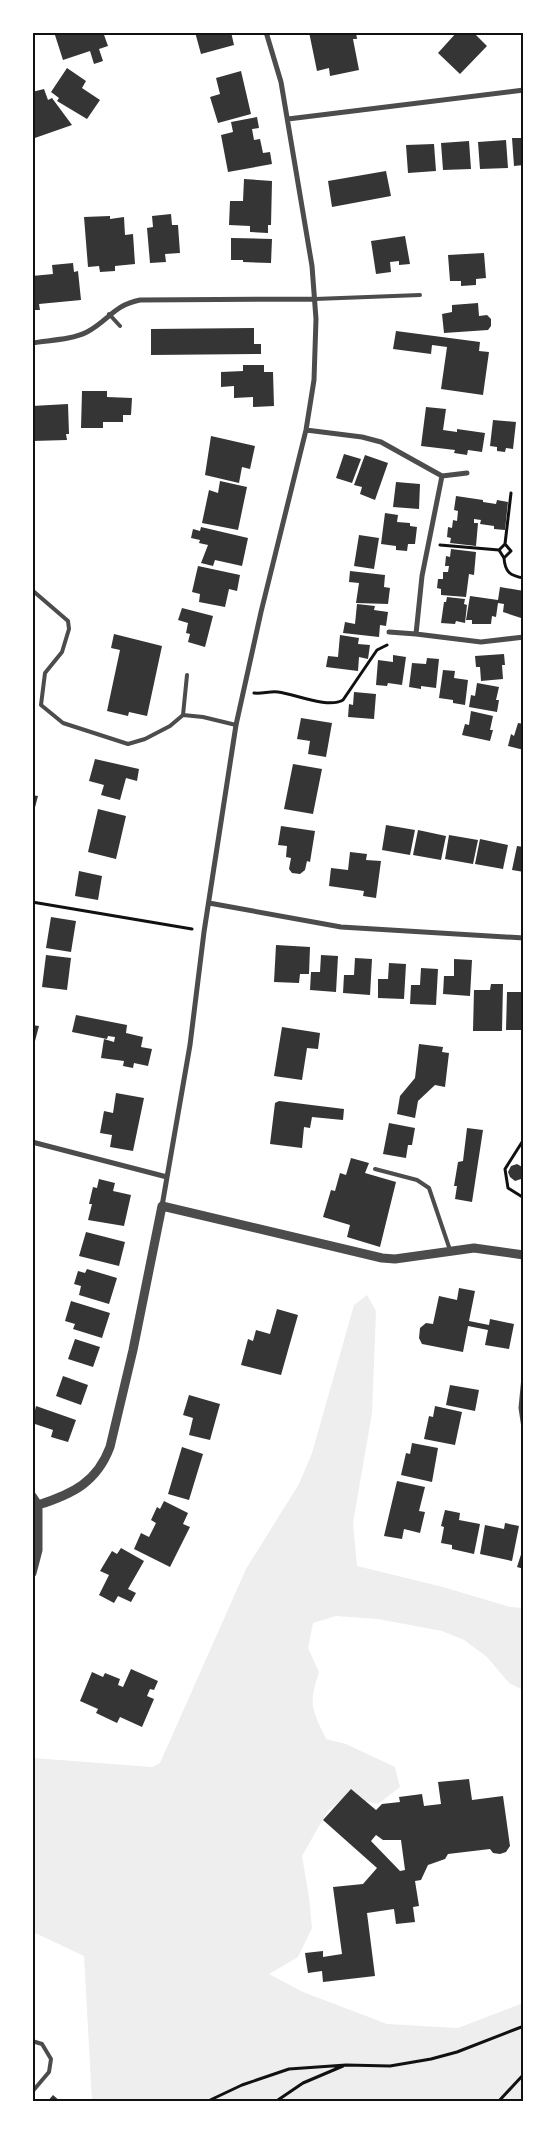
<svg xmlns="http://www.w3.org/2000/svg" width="556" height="2134" font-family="'Asap Condensed',sans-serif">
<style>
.green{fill:#eee}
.building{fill:#353535;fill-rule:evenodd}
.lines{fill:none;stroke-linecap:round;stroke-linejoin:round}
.path{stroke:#111;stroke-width:3}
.service{stroke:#4c4c4c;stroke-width:4}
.minor{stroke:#4c4c4c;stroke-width:5}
.tertiary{stroke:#4c4c4c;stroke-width:9}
.neatline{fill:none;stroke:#111;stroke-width:2}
</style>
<rect width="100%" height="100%" fill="#fff"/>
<path class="green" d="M367,1295L376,1311L372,1413L353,1523L357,1566L443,1587L510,1607L523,1608V1690L509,1683L487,1657L464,1640L442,1631L378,1619L336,1616L313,1623L308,1648L319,1672C308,1705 312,1709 326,1739L346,1744L395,1767L400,1787L378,1804L346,1796L327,1812L302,1856L309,1897L312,1928L298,1957L269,1974L303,1992L387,2024L458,2028L523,2003V2101H92L84,1956L33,1932V1758L152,1767L160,1763L246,1569L299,1484L312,1453L354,1305Z"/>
<path class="building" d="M54,32H103L108,46L99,49L103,61L94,64L90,51L63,60Z
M195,32H231L234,45L201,54Z
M309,32H356L357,39H353L359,70L330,76L329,68L317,71Z
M457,32H473L487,46L460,74L438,53Z
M67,68L86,81L82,88L100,100L87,119L57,101L59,98L51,92Z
M241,71L251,114L218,123L210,97L220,94L216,78Z
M44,89L48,100L52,98L72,125L32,139V92Z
M257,117L259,128L252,129L254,140L260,139L263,153L270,152L272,164L228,172L221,135L233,132L231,122Z
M512,138H524V165L514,166Z
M506,140L508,168L480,169L478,142Z
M469,141L471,169L443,170L441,143Z
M434,144L436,171L408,173L406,145Z
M386,171L391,196L332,207L328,181Z
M244,179L272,181L271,225H268V233L250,232V226L229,225L230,201H243Z
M171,214L172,225H178L180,253L165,254L166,262L150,263L147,228L153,227L152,216Z
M110,216V219L124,217L125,235L133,234L135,264L115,266V271L100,272L99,266L88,267L84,217Z
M405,236L410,264L399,265V261L390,262L391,272L376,274L371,241Z
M231,238L272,239L271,263L243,262V260H231Z
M484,253L486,278L476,279V285L461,286V281H450L448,255Z
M73,263L74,272L78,271L81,300L39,304L40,310H32V276L53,274L52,265Z
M478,303L479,316L487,315L491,319V326L488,330L444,333L442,314L452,312V305Z
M254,328V344H261V354L151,355V329Z
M396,331L480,342L479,351L489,352L483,395L441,389L447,347L432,345L431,354L393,349Z
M243,365H264V372H273L274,406L253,407V397L234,398V386L221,387V372L243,371Z
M82,391H107V397L132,398L131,415H123V422H103V428H81Z
M68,404L69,434H66L67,440L32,441V406Z
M426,407L446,409L443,430L457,432V429L485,433L482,452L468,450L467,455L454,453L455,450L421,446Z
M493,420L516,422L513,449L506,448L505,452L497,451V447L490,446Z
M211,436L255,446L250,469L242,467L239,483L205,475Z
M344,454L361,459L352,483L336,478Z
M365,455L388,463L375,500L360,494L362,487L354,485Z
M220,481L247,487L238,530L202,523L209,490L218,493Z
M396,482L420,484L419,509L393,507Z
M456,496L483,500V502L496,504L497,500L508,502L505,530L494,529V526L480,524L481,520L474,519V523H478L476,546L450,543L451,538L447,537L448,527L452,528L453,520L457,521L458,511L454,510Z
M385,513L398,515L397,522L410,523V526L417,527L415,544H408L407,551L396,550V546L381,544Z
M201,527L248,538L242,566L215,560L213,566L201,563L208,545L199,543L200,540L191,538L193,529L200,531Z
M359,535L379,538L374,569L354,566Z
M451,549L476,552L474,575L469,574L466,597L441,595V589L437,588L438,579H443V572H448L449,566H445L446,556L450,557Z
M198,566L240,575L237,591L229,589L225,607L199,602L200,594L192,592Z
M350,571L385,575L384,587L390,588L388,604L356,603L359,583L349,582Z
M500,587L524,591V614H521V618L503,612L504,604L498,603L496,617L492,616L491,624H472V620H466L470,596L498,600Z
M447,597L465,599L464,604L467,605L465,623L456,621L455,624L441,623L444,602H446Z
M357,604L375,606L374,610L388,612L386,626L380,625L379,637L343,633L345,622L355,624Z
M182,608L213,616L205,647L188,642L190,634L186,633L188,623L178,620Z
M114,634L162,646L147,716L129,712L128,716L107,711L120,650L111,648Z
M340,635L359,638L358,644L370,645L368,659L359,657L358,671L326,667L328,656L338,657Z
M504,654L505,665H502L503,679L481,681L480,667H476L475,656Z
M393,655L406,657L402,685L388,683L387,686L376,685L378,660L393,662Z
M427,658L439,659L436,688L421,686V689L409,687L412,663L426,664Z
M443,670L455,671L454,678L468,680L465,705L453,703V700L439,698Z
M477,683L499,687L496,700H499L497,712L469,707L471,695L475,696Z
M354,692L376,694L374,719L348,717L349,704L353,705Z
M471,711L493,716L490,730H493L490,741L462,735L465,724L469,725Z
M301,718L332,723L326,757L308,754L310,741L297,739Z
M518,723L524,724V750L508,746L511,734L514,736Z
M95,759L139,769L137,781L126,778L120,800L101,795L104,785L89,781Z
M293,764L322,769L313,814L284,809Z
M32,795L38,796L33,815H32Z
M98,809L126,816L116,859L88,852Z
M386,825L415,830L410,855L382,850Z
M281,826L315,831L310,862L307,861L305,870L300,874L292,873L289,869L291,858L286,857L287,846L278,845Z
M418,830L446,836L441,860L413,855Z
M449,835L478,840L473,864L445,859Z
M480,839L508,845L503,869L475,864Z
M517,846L524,847V872L512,870Z
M350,852L367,854L366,860L381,861L376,898L363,896L364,891L329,886L331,868L348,870Z
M79,871L102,876L98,900L75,896Z
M51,917L76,921L71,952L46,948Z
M276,945L310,947L309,974H300L299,983L274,982Z
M46,955L71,958L67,990L42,987Z
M321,955L338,956L336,992L310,990L311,972H320Z
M355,958L372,959L370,995L343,993L344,975H354Z
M454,959L472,960L470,996L443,994L444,976H454Z
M389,963L406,964L404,999L378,998V979H388Z
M421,968L438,969L436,1005L410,1004L411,985H420Z
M491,984H503L502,1031H473L474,990H490Z
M507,992H524V1030H506Z
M76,1015L127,1025L126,1033L143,1037L141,1047L152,1049L148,1066L134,1063L133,1068L123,1066L124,1061L101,1058L104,1039L114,1042L115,1037L108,1036L107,1039L72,1032Z
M32,1025L39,1026L35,1041L32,1040Z
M282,1027L320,1033L318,1049L307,1048L302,1080L274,1076Z
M419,1044L443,1047L442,1052L449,1053L445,1087L435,1085L418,1101L415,1118L397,1114L400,1096L415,1078Z
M116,1093L144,1098L133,1151L110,1147L112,1135L100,1133L104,1111L113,1113Z
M279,1101L344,1109L343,1120L312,1117L310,1128L304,1127L302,1148L270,1144L275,1103Z
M389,1123L415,1128L412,1145H408L406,1158L383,1154Z
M467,1128L483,1130L472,1202L455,1199L457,1186H454L458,1162L463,1161Z
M351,1158L369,1163L365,1173L396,1182L380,1247L347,1237L350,1225L323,1217L331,1190L335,1191L340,1173L346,1175Z
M517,1164L524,1168V1193L521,1192V1179L515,1181L510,1177L508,1172L511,1166Z
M99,1179L115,1183L113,1191L131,1195L124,1226L88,1220L92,1204H89L93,1187L97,1188Z
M86,1232L125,1242L119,1266L79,1256Z
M87,1269L117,1278L109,1304L79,1295L81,1286L74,1284L78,1271L85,1273Z
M459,1288L475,1291L469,1321L489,1325L490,1319L514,1324L509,1349L485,1345L488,1330L468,1326L463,1352L422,1344L419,1338L420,1328L426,1323L433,1324L439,1296L457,1300Z
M71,1301L110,1313L102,1338L73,1329L75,1324L65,1321Z
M277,1309L298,1315L281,1375L241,1365L248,1339L253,1341L256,1330L270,1334Z
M75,1339L100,1347L93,1367L68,1359Z
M63,1376L88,1385L81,1405L56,1396Z
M450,1385L479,1390L475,1411L446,1405Z
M189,1395L220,1404L210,1440L189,1435L193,1418L183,1415Z
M36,1406L76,1420L68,1442L51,1437L53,1430L32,1423Z
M435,1406L462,1412L455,1445L424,1439L429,1416L433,1417Z
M412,1443L438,1448L432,1482L401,1475L406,1453L410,1454Z
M182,1447L203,1454L189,1500L168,1494Z
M397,1481L425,1487L419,1511L425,1512L420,1533L404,1529L402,1539L384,1536Z
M164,1501L188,1513L183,1524L190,1527L170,1567L134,1549L141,1533L149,1537L156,1523L151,1520L157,1507L160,1509Z
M445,1510L460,1513L459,1520L480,1524L474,1554L452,1549V1545L441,1543L444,1527L441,1526Z
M505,1523L519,1526L512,1561L480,1554L485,1525L504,1529Z
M524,1545V1569L517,1567Z
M121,1548L144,1561L128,1589L136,1593L131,1602L118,1596L114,1603L99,1595L109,1575L100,1571L112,1551L117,1554Z
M131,1669L158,1681L154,1690L150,1689L147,1696L154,1699L142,1727L120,1717L117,1723L96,1713L98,1709L80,1701L92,1672L103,1677L105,1673L120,1679L118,1685L123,1687Z
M469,1779L472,1800L503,1796L510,1846L506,1852L500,1854L493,1853L490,1849L448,1854L445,1859L428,1865L421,1880L415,1881L419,1906L413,1907L415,1922L396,1924L394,1909L367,1913L375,1976L323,1982L322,1971L308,1973L305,1953L323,1951V1957L342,1954L333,1887L363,1884L377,1868L323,1820L351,1789L376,1810L382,1804L400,1802L399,1797L422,1794L424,1806L441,1804L438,1782ZM376,1835L383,1840H401L405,1870L400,1871L371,1841Z
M53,2095L61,2102H47Z"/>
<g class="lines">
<path class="path" d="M505,544L511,551L504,558L499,550L505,544L511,493
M440,545L499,550
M504,558C505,572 510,576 524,578
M254,693C262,694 270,691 278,692C295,694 328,709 343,700L377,650L387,645
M32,902L192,929
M524,1139L505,1169L508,1188L524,1198
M206,2102L242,2085L289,2069L346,2065L390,2066L431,2059L457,2052L524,2026
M275,2102L303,2083L343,2066
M498,2102L524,2074"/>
<path class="service" d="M315,299L420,295
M109,314L120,326
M32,590L68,621L69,629L62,652L45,673L41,705L63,723L128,744L145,739L170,726L183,715L203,717L236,725
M183,715L187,675
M375,1169L417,1180L429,1188L450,1250
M32,2041L42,2044L51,2059L49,2072L32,2092"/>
<path class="minor" d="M288,119L524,90
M32,343C50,340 71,340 87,332C108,321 114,305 140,300L315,299
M306,430L362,437L381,442L442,476L467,473
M389,632L416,634L422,576L442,476
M416,634L481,642L524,637
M209,903L341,927L524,938
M32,1142L167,1177
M162,1206L190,1045L204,932L236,725L261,612L306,430L314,380L316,319L312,266L281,82L266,32
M524,1377L521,1408L524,1428"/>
<path class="tertiary" d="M32,1496L38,1505
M38,1505C73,1494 97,1482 110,1447L133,1350L162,1206L382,1258L395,1259L474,1248L524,1255
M32,1573L38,1550V1505"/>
</g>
<rect width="556" height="2134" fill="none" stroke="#ffffff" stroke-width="68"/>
<rect x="34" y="34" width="488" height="2066" class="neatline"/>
</svg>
